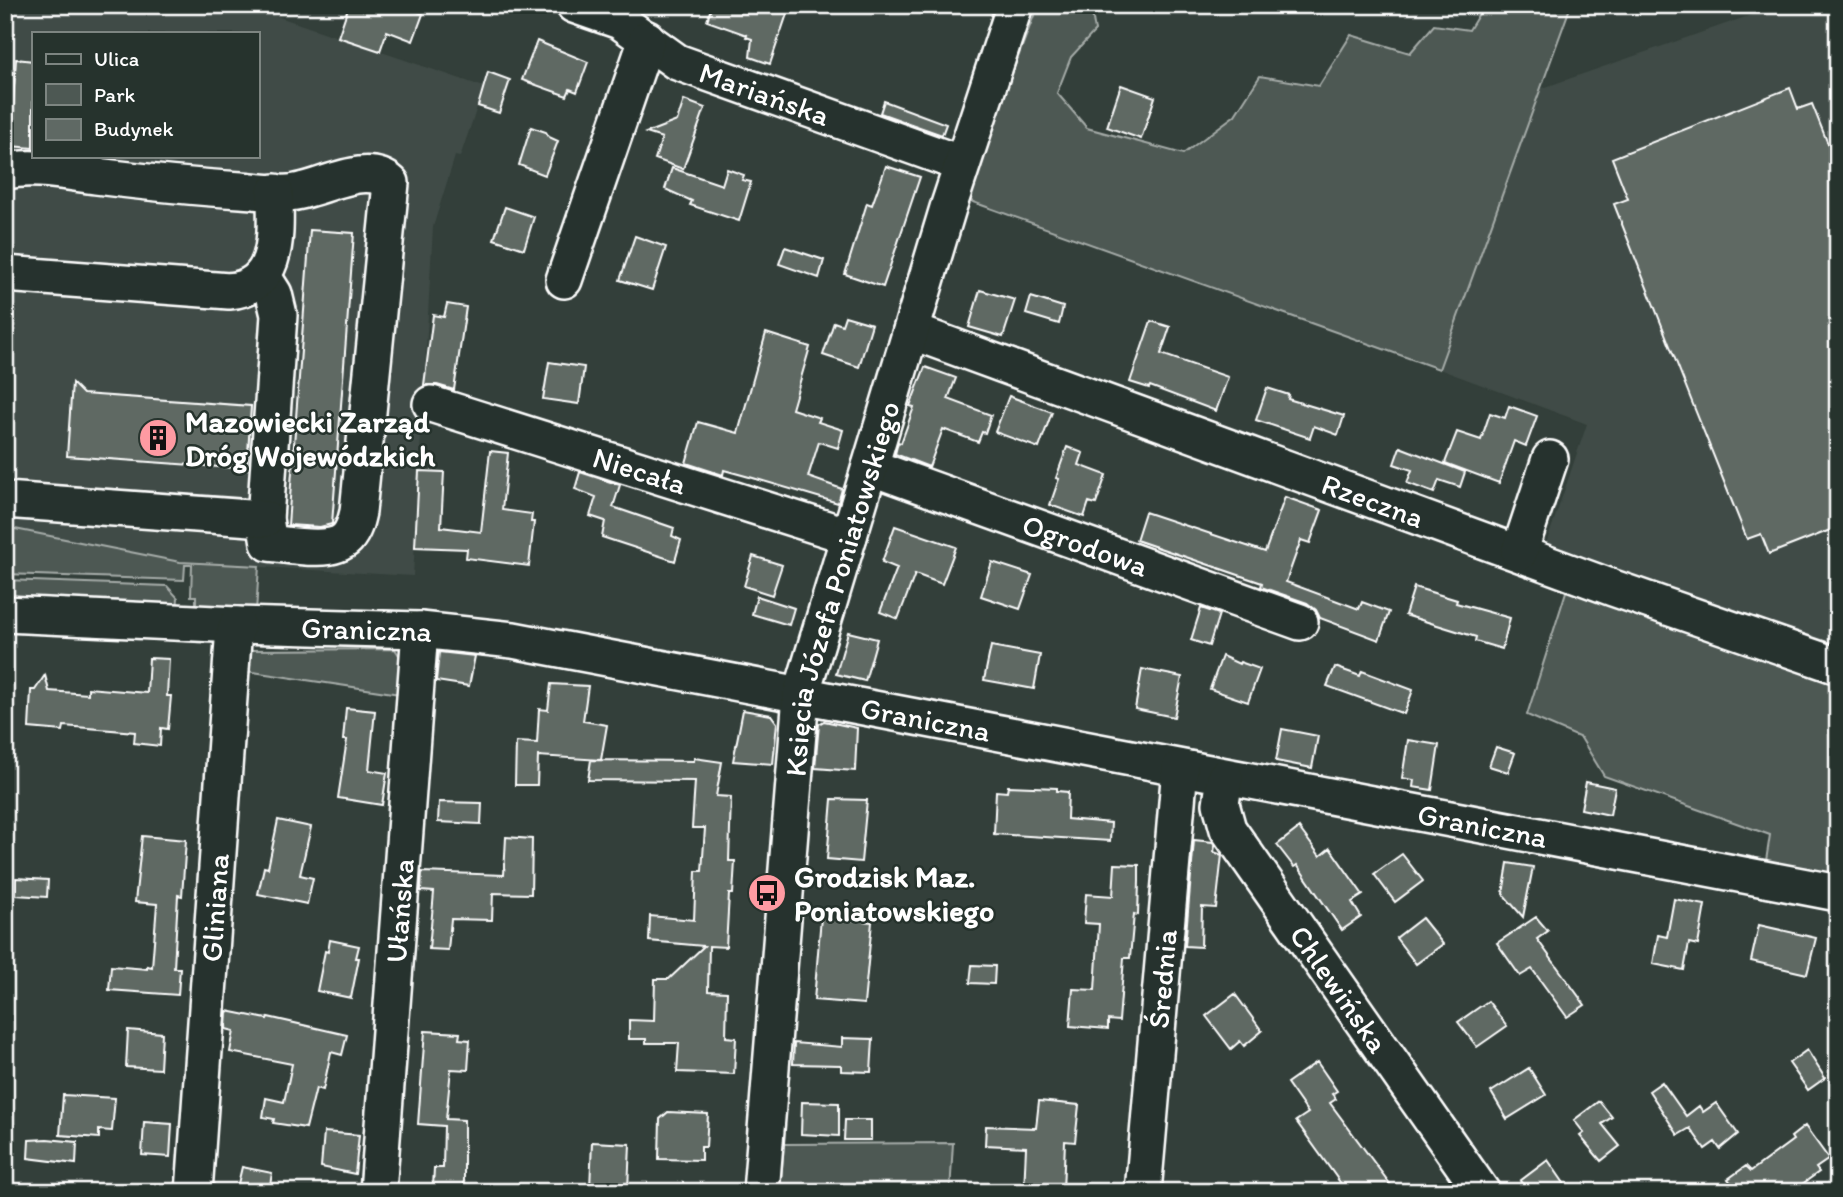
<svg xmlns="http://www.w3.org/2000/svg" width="1843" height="1197" font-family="Itim,sans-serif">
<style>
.built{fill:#404c47;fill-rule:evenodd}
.green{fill:#4d5853;stroke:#a6aca9;stroke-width:2}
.building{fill:#5f6964;stroke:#fff;stroke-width:2}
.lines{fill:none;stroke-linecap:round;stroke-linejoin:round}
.minor-casing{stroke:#fff;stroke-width:40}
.minor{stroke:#26332d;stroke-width:35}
.labels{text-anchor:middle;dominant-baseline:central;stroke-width:5;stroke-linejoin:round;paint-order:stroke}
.street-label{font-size:30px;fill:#fff;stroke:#26332d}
.poi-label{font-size:30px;font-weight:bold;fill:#fff;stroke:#26332d;text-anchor:start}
</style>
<rect width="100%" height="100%" fill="#333f3a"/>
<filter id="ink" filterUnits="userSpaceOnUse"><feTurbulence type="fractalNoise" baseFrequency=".0143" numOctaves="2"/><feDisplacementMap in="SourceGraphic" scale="14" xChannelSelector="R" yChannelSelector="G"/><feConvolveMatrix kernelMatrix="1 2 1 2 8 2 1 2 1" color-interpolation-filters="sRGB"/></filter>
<g filter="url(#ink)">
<path class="built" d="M5,5H244L484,87L460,157L455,156L433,227L413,576L180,562L5,527ZM33,33H257V156H33Z
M1780,5H1838V647L1546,544L1587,424L1439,369L1540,89Z"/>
<path class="green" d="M1038,5H1083L1092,13L1095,31L1071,57L1057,93L1087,128L1183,154L1235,115L1260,76L1319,86L1351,35L1410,53L1434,25L1469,30L1480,12L1476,5H1571L1439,369L973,202L965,196Z
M5,527L180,562L259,566L256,612L196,610V596H191L192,565H185L184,580L5,574Z
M1570,579L1838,679V875L1766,861L1770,835L1604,776L1581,738L1527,715Z
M5,580L167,586L178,598L177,610L5,604Z
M395,649L402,660L400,694L246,671L249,650Z
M953,1143L950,1192H780L784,1144Z"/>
<path class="building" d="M349,5H412L411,9L423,14L413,41L387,31L380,51L338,37Z
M712,5H790L770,64L750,57L752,39L746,37L747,35L707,21Z
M537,41L588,62L577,92L570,89L567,96L522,80Z
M16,59L33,61V148L10,146Z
M488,72L510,80L499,113L478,106Z
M1121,85L1155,97L1141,139L1107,127Z
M1790,88L1798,109L1812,104L1838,169V527L1769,554L1761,534L1747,539L1692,402L1614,204L1628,199L1612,158Z
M684,100L705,108L683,169L655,159L662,138L646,133L677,121Z
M884,101L946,124L942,135L880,113Z
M531,127L546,132L549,137L558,141L545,175L519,165Z
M886,166L920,177L883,287L845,274L867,203L872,205Z
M672,168L722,185L727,169L744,175L742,180L751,182L739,221L690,205L692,201L665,189Z
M505,207L534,217L524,249L494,239Z
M310,230L354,233L332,524L320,527L288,525Z
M635,236L666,247L652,290L620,280Z
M785,247L824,260L819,278L779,264Z
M980,290L1015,300L1003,337L969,327Z
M1031,297L1063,307L1059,324L1026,314Z
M447,304L466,307L454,390L437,385H424L433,315L444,317Z
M845,316L872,324L859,367L823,355L834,322L842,325Z
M1151,321L1170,327L1161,354L1228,377L1216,411L1150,386L1149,388L1130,382Z
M766,333L810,347L792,409L820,418L818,422L843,430L838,448L819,442L808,477L842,489L838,503L753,478L724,470L723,475L686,463L698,422L738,433Z
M549,362L584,367L579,404L543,399Z
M925,367L956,378L948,399L991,415L985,433L982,432L978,442L943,429L929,467L895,454L898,442L901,443L914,407L910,406Z
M72,383L83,394L251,406L247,469L67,456Z
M1267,388L1289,395L1288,399L1344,416L1338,435L1314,426L1310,438L1256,420Z
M1009,396L1052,412L1039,448L995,432Z
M1509,406L1537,416L1526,446L1514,441L1499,483L1445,463L1457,432L1481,440L1490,413L1505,418Z
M1067,447L1083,453L1079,465L1106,475L1096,504L1089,502L1084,517L1050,505L1059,479L1056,478Z
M1400,447L1465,472L1460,487L1439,480L1434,493L1407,483L1412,470L1394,464Z
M490,451L508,453L502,510L532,514L531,522H534L529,566L466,558L467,549L415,547L419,471L444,472L441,527L481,532Z
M580,472L620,485L613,507L674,528L672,536L681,540L675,561L602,537L605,521L590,516L596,497L575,489Z
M1285,497L1322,510L1310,543L1301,540L1286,582L1359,609L1362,602L1389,612L1379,640L1320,618L1316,610L1307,603L1261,587L1262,583L1136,540L1145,512L1265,552Z
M895,526L956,547L942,584L915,574L898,619L880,612L897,568L882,562Z
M753,556L782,565L772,595L744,586Z
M992,562L1032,575L1020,609L981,596Z
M1414,587L1457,600L1456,603L1510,618L1502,649L1475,641L1476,637L1405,615Z
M757,596L794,608L789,625L752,614Z
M1201,608L1219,614L1209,646L1191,640Z
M848,632L877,639L865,681L836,674Z
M991,646L1040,655L1034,689L984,680Z
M439,652L475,656L469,686L436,681Z
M1222,656L1239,664L1240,662L1260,669L1248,702L1210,689Z
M149,658L169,659L167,696H171L168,729L161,728L160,746L134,743L135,732L64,726L63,731L29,728L31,690H35L45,675L49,691L88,694V688L147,693Z
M1335,667L1360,676L1362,671L1413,690L1404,714L1327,686Z
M1142,669L1182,677L1174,717L1135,709Z
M551,684L588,686L583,721L607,725L601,760L538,756L537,785H515L516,742L537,743L539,709L548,710Z
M346,708L375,711L369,770L387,773L382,805L338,798L347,740H343Z
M743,710L771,715L777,723L773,764L733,761Z
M824,721L857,728L855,771L815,768L819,724Z
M1282,729L1318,736L1312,768L1276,761Z
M1408,740L1439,745L1432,790L1413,787L1414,780L1402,778Z
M1496,747L1515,753L1508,772L1489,766Z
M694,758L722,762L716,796L731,797L729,861H735L733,894H729L726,947L709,946L708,991L727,992L726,1037L736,1038L734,1074L677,1072L679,1043H646V1039H629V1020L654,1021L655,979H669L704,946L649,941L650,916L694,920L696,871H702L705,828H692L695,781L588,780L591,760L694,761Z
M1586,782L1615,788L1610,815L1581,809Z
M1008,786L1057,788V791L1068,792L1067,819L1111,823L1110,841L994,834L996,791L1007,792Z
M832,799L867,800L861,862L827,859Z
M439,802L482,803L481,824L438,822Z
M278,820L311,827L300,875L313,878L307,904L258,894L264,867L268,868Z
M1299,828L1320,856L1330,848L1363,895L1352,902L1361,917L1342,930L1297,865L1294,867L1277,845Z
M142,836L186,840L182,896L178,895L174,968H180L178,995L109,990L111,966L147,969V966L152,967L157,904L135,902Z
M506,837L532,839L531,894L493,893L492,920L451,919L448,950L429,949L434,892L421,891L422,872L504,875Z
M1194,840L1213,842L1215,846L1214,852L1222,855L1216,908L1202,907L1201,947L1185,946Z
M1402,854L1423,881L1395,902L1374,874Z
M1508,863L1533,867L1523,917L1503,894Z
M1115,864L1139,865V881L1138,915L1134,914L1130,958H1124L1119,1021L1108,1020V1029L1070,1026L1073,989L1095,990L1099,924L1084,923L1086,894L1113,896Z
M16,878L48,880L47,897L16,895Z
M1674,899L1705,905L1698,945L1689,943L1684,970L1653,964L1658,935L1667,937Z
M821,917L872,922L864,1004L814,1000Z
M1536,917L1548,931L1537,939L1585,1005L1567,1017L1532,969L1520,976L1497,943Z
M1422,918L1443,944L1416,964L1396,938Z
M1759,925L1816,938L1807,974L1751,961Z
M330,940L359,946L356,958H359L351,998L317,991L325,951L328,952Z
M972,965L995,966L994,984L970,983Z
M1235,994L1262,1031L1244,1046L1240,1041L1231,1049L1206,1016Z
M1488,1001L1507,1026L1477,1047L1458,1022Z
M227,1011L267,1019L268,1017L347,1035L342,1055L331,1052L323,1090L316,1088L306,1128L273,1123L274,1119L263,1117L266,1098L284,1102L292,1064L230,1052L234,1031L226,1029Z
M128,1030L162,1033L160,1069L126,1067Z
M425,1031L460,1033L459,1039L470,1040L468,1070L451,1069L446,1119L464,1120V1187H433L434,1168H443L444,1126L418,1124Z
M842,1038L873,1039L871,1072L841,1071V1065L793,1064L794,1043L842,1047Z
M1807,1050L1825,1078L1808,1090L1789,1063Z
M1317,1062L1337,1091L1332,1094L1336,1099L1330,1103L1396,1192H1347L1296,1121L1308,1113L1287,1083Z
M1529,1068L1546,1095L1507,1119L1491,1092Z
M1662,1082L1686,1116L1699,1106L1703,1112L1716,1103L1738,1134L1720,1149L1715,1142L1705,1149L1690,1128L1678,1135L1649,1091Z
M63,1095L115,1098L112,1131L99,1130V1138L60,1135Z
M1039,1101L1079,1105L1075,1142L1065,1141L1063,1192H1024L1026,1147L985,1145L986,1126L1036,1128Z
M1599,1101L1612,1117L1602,1124L1620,1146L1601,1161L1580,1136L1584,1133L1574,1120Z
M802,1102L839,1103V1136L801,1134Z
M668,1112L708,1114L706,1147H701V1160L659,1159L660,1119Z
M845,1120H871V1140H844Z
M144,1122L172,1124L170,1157L142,1155Z
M1805,1126L1829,1159L1816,1168L1819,1172L1791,1192H1721L1732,1184L1728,1179L1746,1166L1751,1171L1793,1140L1791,1137Z
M324,1132L359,1135L355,1174L321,1167Z
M47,1139L77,1142L76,1164L28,1158L29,1140Z
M592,1142L630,1144L628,1190L590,1188Z
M1548,1160L1570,1192H1529L1520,1181Z
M242,1167L272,1173L269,1192H236Z"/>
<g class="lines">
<defs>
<g id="minor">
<path id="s1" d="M574,5L620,21L677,62L962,164"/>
<path d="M5,172C29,164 71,173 96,176C144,182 192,187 241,190C256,191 273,194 289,193C319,191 365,160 391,183L358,512C356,521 354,530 347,538C332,554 289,545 269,543L265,519L279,315L274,294L262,275"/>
<path d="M5,274L229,291C282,286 275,231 275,192"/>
<path d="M564,280L647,39"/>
<path id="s2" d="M911,331L1613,588L1838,666"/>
<path id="s3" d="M431,404L849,536"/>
<path id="s4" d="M870,467L1300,622"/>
<path d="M5,500L265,519"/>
<path d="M1519,553L1550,459"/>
<path id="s5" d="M5,614L237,625L420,630L513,640L1838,893"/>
<path id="s6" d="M1225,777L1221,804L1228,829L1482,1192"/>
<path id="s7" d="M194,1192L233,641L237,625"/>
<path id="s8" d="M378,1192L420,630"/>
<path id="s9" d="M761,1192L801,695L948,208L1015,5"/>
<path id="s10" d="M1143,1192L1180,768"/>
</g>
</defs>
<use href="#minor" class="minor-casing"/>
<use href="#minor" class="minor"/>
</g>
</g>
<defs>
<symbol id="building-disc" viewBox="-11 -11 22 22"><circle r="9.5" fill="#ff9aa2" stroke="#26332d"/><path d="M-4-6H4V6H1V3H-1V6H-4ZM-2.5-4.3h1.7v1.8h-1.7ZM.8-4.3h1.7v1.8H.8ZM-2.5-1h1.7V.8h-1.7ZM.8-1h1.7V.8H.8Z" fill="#111"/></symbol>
<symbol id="bus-disc" viewBox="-11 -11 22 22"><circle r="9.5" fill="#ff9aa2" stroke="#26332d"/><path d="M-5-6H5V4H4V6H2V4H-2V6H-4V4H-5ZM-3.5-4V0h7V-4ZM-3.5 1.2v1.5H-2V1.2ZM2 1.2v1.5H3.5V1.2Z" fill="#111"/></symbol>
</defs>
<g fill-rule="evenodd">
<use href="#building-disc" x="136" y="416" width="44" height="44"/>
<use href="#bus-disc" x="745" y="871" width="44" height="44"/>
</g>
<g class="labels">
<g class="street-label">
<text stroke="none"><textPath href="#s1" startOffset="212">Mariańska</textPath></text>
<text stroke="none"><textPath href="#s3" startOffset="219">Niecała</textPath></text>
<text stroke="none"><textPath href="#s2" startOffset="492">Rzeczna</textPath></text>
<text stroke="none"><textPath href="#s4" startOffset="229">Ogrodowa</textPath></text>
<text stroke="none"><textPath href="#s9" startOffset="611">Księcia Józefa Poniatowskiego</textPath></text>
<text stroke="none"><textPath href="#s5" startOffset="362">Graniczna</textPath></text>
<text stroke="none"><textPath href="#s5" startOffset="929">Graniczna</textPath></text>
<text stroke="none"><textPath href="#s5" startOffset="1496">Graniczna</textPath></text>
<text stroke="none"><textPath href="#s7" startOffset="285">Gliniana</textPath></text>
<text stroke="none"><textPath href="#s8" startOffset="282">Ułańska</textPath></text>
<text stroke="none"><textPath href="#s10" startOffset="214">Średnia</textPath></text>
<text stroke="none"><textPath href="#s6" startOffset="248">Chlewińska</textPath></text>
</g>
<g class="poi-label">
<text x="185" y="421">Mazowiecki Zarząd<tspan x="185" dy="34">Dróg Wojewódzkich</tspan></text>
<text x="794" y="876">Grodzisk Maz.<tspan x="794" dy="34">Poniatowskiego</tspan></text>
</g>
</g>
<rect width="1843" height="1197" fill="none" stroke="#26332d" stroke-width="28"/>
<rect x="14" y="14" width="1815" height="1169" fill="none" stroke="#fff" stroke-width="2.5" filter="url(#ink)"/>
<rect x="32" y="32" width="228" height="126" fill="#26332d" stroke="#7d8581" stroke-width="2"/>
<rect x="46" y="54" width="35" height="10" fill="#26332d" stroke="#7d8581" stroke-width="2"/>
<text x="94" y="66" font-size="21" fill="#ffffff">Ulica</text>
<rect x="46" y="84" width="35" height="21" fill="#4d5853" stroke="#7d8581" stroke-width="2"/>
<text x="94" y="102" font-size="21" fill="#ffffff">Park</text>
<rect x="46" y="119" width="35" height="21" fill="#5f6964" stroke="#7d8581" stroke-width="2"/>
<text x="94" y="136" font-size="21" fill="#ffffff">Budynek</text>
</svg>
